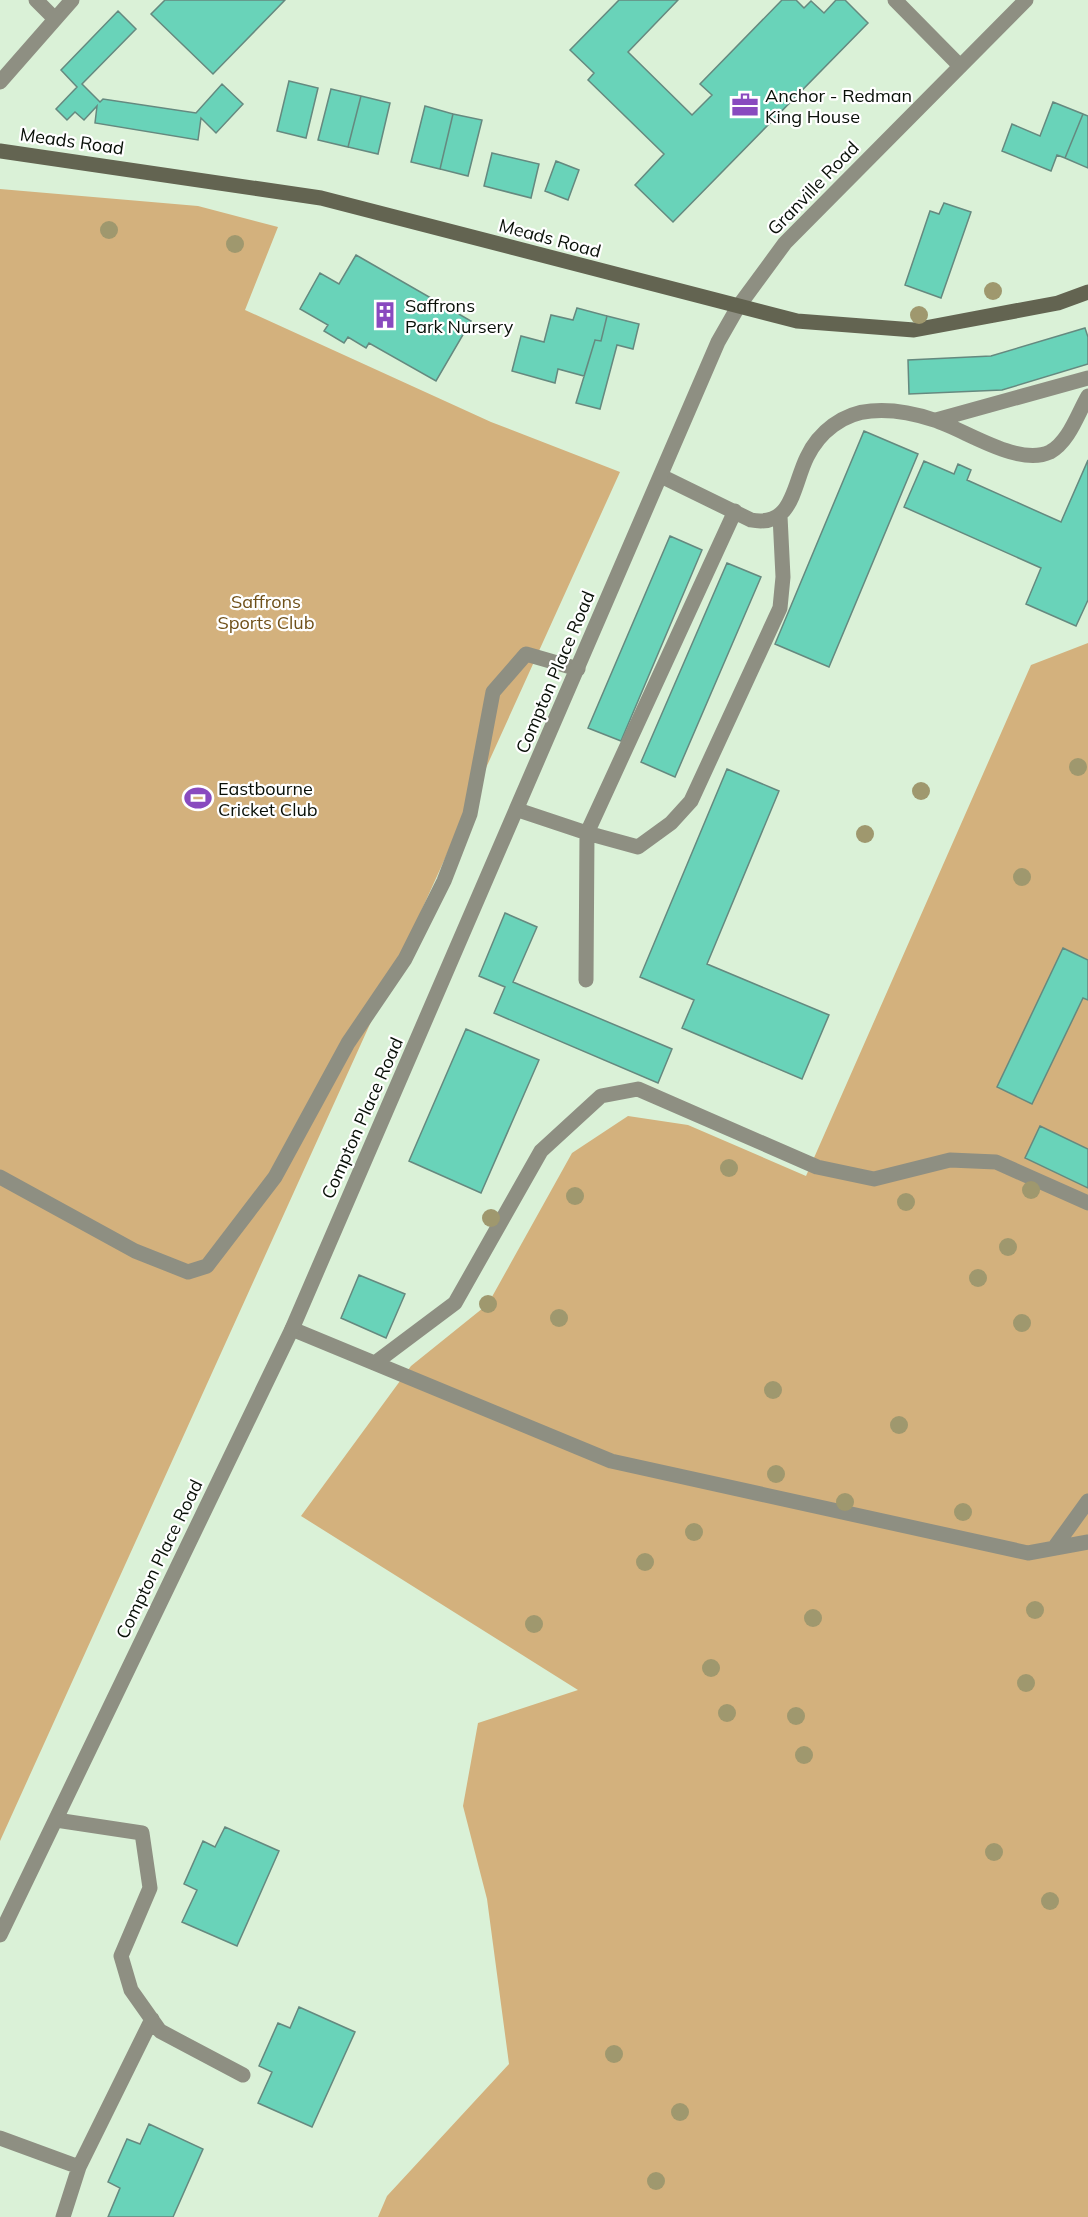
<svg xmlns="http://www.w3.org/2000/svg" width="1088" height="2217" font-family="Mulish,sans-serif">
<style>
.green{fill:#d3b17d}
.building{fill:#69d3b9;stroke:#65897f;stroke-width:1.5}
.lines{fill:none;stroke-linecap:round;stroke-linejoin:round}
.lane{stroke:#8e8f82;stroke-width:15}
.street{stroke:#8e8f82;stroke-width:15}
.secondary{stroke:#636451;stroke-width:15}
.tree{fill:#9f986e}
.labels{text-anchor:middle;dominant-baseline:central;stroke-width:4.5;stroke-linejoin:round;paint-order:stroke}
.poi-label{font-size:18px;fill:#080f07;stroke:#fff;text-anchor:start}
.street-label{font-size:18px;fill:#080f07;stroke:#fff}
.park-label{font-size:18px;fill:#6f5019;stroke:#fff}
</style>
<rect width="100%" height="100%" fill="#daf1d7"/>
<path class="green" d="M0,189L198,206L278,227L245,310L491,422L620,472L0,1841Z
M1088,643V2217H378L387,2196L509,2064L487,1899L463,1806L478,1723L578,1690L301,1516L411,1366L488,1304L572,1153L628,1116L688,1125L806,1176L1031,665Z"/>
<path class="building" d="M165,0H285L213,74L151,14Z
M619,0H678L628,52L692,115L712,95L700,84L782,0H796L804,8L811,1L824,13L836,0H845L868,23L673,222L635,185L664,154L588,80L594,73L570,50Z
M118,11L136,29L82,84L100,102L103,99L196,113L222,84L243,104L216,133L201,118L198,140L95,123L97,106L84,120L75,112L67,120L56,109L77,87L61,70Z
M289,81L318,88L306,138L277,131Z
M331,89L361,96L348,147L318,140Z
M361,96L390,103L378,154L348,147Z
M1053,102L1083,114L1065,158L1057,155L1051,171L1002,151L1012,124L1040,136Z
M425,106L453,114L440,169L411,162Z
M453,114L482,120L468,176L440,169Z
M1083,114L1088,116V168L1065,158Z
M492,153L539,164L531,198L484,186Z
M556,161L579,170L568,200L545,191Z
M944,203L971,212L941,298L905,285L930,211L939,214Z
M356,255L471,321L436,381L369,343L366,348L348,337L344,343L324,331L328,325L300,309L320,273L339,284Z
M577,308L607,316L601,341L595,340L584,376L558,369L555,383L512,371L521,336L544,342L551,315L573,320Z
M607,316L639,324L633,349L617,345L600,409L576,403L595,340L601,341Z
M1085,328L1088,337V364L1002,390L909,394L908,360L991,356Z
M864,431L918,454L829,667L775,644Z
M1088,460V600L1076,626L1026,604L1041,568L904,507L924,461L954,474L958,464L971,470L967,480L1061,522Z
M670,536L702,550L621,741L588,728Z
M727,563L761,577L675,777L641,762Z
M727,769L779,791L707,964L829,1015L802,1079L682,1028L694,1000L640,977Z
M505,913L537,927L513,982L672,1049L658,1083L494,1013L505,987L479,976Z
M1063,948L1088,960V1000L1083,998L1032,1104L997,1087Z
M466,1029L539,1060L481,1193L409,1161Z
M1040,1126L1088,1149V1188L1025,1158Z
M359,1275L405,1294L386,1338L341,1318Z
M225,1827L279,1851L237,1946L182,1922L197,1890L184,1884L203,1841L215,1847Z
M299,2007L355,2032L312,2127L258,2103L272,2072L259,2066L278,2023L290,2028Z
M149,2124L203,2149L173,2217H108L120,2188L108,2182L127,2139L140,2144Z"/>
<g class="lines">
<path class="lane" d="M895,0L960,66
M936,420L1088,378
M661,476L751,520C793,528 793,485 807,457C819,432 843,413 871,411C893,409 913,413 934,420C966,430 1018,467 1050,452C1069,442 1078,413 1088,396
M518,810L587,833L735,511
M586,980L587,833L638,847L671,823L691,801L780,608L783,577L780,516
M0,1177L135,1251L188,1272L207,1266L275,1177L348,1043L405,959L444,881L470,814L493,692L526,654L578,669
M292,1329L611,1461L1028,1553L1088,1542
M375,1363L455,1303L541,1151L601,1096L638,1089L817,1167L874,1179L950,1160L996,1162L1088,1203
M1054,1548L1088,1501
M56,1820L142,1833L150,1888L121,1956L131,1990L160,2031L243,2075
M0,2138L79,2167L63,2217
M79,2167L152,2019"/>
<path class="street" d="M36,0L54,18
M0,82L72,0
M0,1935L292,1329L718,342L738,307L785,243L1026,0"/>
<path class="secondary" d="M0,151L321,198L797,321L914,330L1058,303L1088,292"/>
</g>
<g class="tree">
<circle cx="109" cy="230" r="9"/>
<circle cx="235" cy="244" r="9"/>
<circle cx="993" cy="291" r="9"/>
<circle cx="919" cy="315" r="9"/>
<circle cx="1078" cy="767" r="9"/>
<circle cx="921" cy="791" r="9"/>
<circle cx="865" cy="834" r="9"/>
<circle cx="1022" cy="877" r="9"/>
<circle cx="729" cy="1168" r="9"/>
<circle cx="1031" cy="1190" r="9"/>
<circle cx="575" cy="1196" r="9"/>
<circle cx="906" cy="1202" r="9"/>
<circle cx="491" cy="1218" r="9"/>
<circle cx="1008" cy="1247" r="9"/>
<circle cx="978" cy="1278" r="9"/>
<circle cx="488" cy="1304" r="9"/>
<circle cx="559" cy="1318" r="9"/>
<circle cx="1022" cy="1323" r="9"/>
<circle cx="773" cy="1390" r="9"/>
<circle cx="899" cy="1425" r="9"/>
<circle cx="776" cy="1474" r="9"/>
<circle cx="845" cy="1502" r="9"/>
<circle cx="963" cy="1512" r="9"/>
<circle cx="694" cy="1532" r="9"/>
<circle cx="645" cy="1562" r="9"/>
<circle cx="1035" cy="1610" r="9"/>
<circle cx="813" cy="1618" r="9"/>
<circle cx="534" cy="1624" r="9"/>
<circle cx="711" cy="1668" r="9"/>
<circle cx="1026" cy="1683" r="9"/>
<circle cx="727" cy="1713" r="9"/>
<circle cx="796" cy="1716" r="9"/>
<circle cx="804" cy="1755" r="9"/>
<circle cx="994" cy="1852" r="9"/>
<circle cx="1050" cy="1901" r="9"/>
<circle cx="614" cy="2054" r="9"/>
<circle cx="680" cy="2112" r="9"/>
<circle cx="656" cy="2181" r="9"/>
</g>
<defs>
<symbol id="office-bare" viewBox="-9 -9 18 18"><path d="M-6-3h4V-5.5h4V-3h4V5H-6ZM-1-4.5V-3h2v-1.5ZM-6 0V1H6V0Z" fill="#894abf" stroke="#fff" stroke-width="2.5" paint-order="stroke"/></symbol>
<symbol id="building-bare" viewBox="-9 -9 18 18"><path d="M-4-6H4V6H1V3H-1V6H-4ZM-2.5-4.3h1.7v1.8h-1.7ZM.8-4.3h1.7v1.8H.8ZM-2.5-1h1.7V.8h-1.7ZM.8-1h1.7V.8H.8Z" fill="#894abf" stroke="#fff" stroke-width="2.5" paint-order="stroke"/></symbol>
<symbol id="stadium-bare" viewBox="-9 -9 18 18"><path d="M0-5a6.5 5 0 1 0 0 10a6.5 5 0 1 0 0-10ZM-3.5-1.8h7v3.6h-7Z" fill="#894abf" stroke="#fff" stroke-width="2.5" paint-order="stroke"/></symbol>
</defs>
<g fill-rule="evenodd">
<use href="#office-bare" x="726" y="86" width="38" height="38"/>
<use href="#building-bare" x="366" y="296" width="38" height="38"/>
<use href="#stadium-bare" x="179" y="779" width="38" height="38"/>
</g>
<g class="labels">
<g class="poi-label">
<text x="765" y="95">Anchor - Redman<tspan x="765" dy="21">King House</tspan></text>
<text x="405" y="305">Saffrons<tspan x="405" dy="21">Park Nursery</tspan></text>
<text x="218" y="788">Eastbourne<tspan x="218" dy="21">Cricket Club</tspan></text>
</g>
<g class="street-label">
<text transform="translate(72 141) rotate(8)">Meads Road</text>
<text transform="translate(813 188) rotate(-46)">Granville Road</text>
<text transform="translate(550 238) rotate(15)">Meads Road</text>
<text transform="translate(555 672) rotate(-67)">Compton Place Road</text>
<text transform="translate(362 1118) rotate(-66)">Compton Place Road</text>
<text transform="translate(159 1559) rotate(-64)">Compton Place Road</text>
</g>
<g class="park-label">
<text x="266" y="601">Saffrons<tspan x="266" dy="21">Sports Club</tspan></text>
</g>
</g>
</svg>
